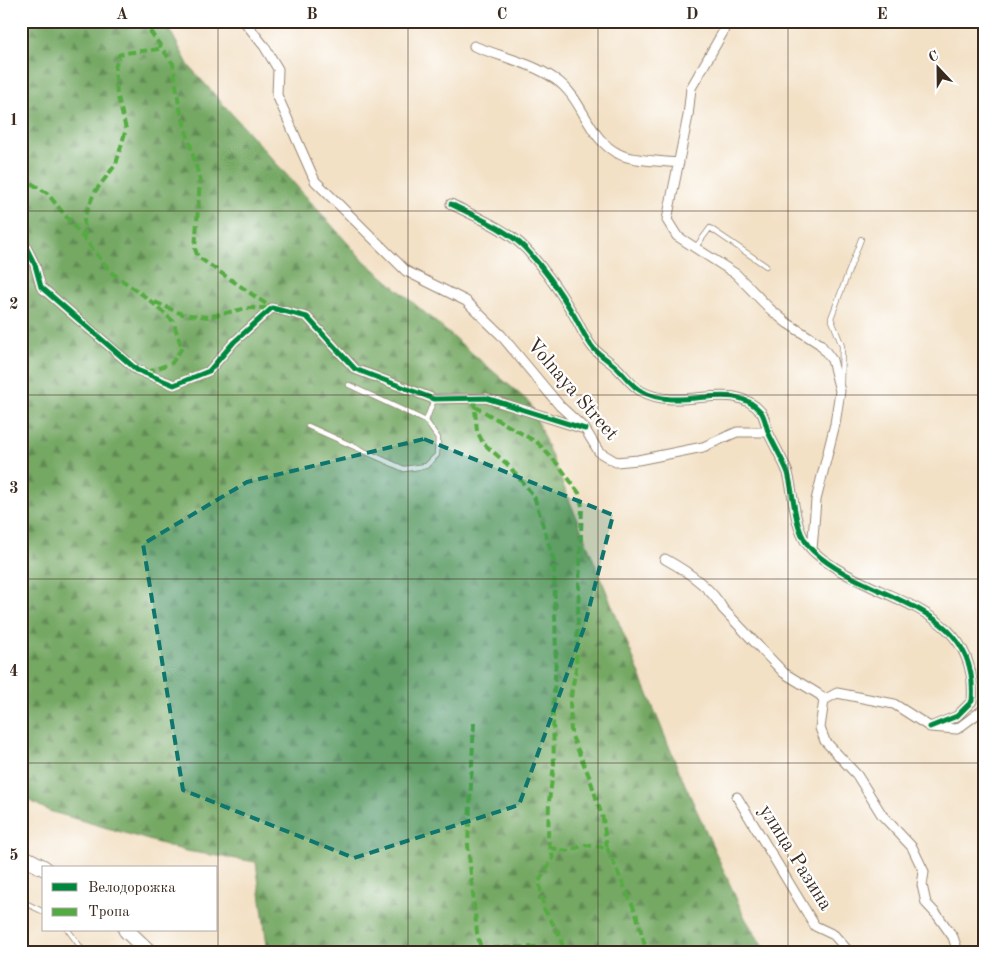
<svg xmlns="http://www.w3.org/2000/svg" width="1005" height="974" font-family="'Old Standard TT',serif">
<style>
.forest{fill:url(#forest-firs);stroke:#586941}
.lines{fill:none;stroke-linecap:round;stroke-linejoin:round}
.service-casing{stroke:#978672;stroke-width:6}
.minor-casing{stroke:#978672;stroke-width:11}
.trunk-casing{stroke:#978672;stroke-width:17}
.service{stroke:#fff;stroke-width:4.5}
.minor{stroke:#fff;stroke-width:9}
.trunk{stroke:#fff;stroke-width:15}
.quiet{stroke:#55ab43;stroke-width:4;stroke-dasharray:8 4;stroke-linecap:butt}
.cycleway-casing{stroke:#fff;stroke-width:8}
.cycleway{stroke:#00873e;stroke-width:5}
.marked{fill:#0f766e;fill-opacity:0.2;stroke:#0f766e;stroke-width:4;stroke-dasharray:10 6;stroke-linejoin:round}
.grid{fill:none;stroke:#3b2a1e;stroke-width:1;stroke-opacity:0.55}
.labels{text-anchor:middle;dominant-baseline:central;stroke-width:4.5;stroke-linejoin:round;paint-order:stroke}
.street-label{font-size:20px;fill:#3b2a1e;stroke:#fff}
.neatline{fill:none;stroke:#3b2a1e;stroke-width:2}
.grid-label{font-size:16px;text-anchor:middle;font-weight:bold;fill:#3b2a1e}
</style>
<defs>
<pattern id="forest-firs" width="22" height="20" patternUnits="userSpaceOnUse" patternTransform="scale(1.25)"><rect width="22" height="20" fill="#74a864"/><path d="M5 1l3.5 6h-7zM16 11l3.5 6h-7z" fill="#608952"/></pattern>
</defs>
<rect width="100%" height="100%" fill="#fff"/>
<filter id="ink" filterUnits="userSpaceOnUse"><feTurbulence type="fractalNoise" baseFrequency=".02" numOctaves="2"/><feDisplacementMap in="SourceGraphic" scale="10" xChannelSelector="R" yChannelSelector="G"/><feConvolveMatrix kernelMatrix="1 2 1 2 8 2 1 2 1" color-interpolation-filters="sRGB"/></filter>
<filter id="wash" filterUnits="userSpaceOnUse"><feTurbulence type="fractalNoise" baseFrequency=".0096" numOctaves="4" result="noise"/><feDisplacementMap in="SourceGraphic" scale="20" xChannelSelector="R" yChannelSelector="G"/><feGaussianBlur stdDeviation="1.12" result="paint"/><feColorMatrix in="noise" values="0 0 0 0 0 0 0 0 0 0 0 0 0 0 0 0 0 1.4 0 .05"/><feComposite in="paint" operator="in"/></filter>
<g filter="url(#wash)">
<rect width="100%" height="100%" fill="#f3e1c6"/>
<path class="forest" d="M21,21H165L189,66L361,258L530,403L679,771L745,918L767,953H268L256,862L186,851L49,811L21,796Z"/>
</g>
<g filter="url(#ink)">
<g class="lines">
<defs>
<path id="service" d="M695,248L710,228L766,266
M841,384L842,346L831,318L861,239
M426,421L434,399
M308,426L404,469L426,466L437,455L438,438L426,421L349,385
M21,901L44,912
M68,930L85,953"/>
<path id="minor" d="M244,21L264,46L278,69L277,95L315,181L406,271L466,301L501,335L560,406L585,429L599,452L616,462L638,460L703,447L737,432H768
M726,21L723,32L691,88L688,116L667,220L677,236L736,274L770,309L787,323L820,344L832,360L840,391L835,424L816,500L812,550
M474,46C501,57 530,62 555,79C584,98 587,139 619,154C632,161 663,161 679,163
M451,204C476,217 505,228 525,248C542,266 559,290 572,312C579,323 585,339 594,349C601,356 611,362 618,369C625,376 633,387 641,391C683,414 731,377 761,412C765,417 766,427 769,434C775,447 783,460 788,473C795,498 793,532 813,551C870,604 980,601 972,701L957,716L930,727
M21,237L35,265L41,287L137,370L174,385L209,371L234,342L272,308L307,317L355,369L434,399L486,398L581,428
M665,559C687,571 711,587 723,609L784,673L820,695L824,700L820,728L825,741L857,775L882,815L912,847L924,872L922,885L926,903L938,916L953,937L958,952L961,953
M824,700L837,693L894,704L930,727L957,729L984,709
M737,797L815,926L834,935L850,953"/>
<path id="trunk" d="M21,856L44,868
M126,930L150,953"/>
</defs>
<use href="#service" class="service-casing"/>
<use href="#minor" class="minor-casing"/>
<use href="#trunk" class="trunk-casing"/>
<use href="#service" class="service"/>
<use href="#minor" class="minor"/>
<use href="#trunk" class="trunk"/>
<path class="quiet" d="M143,21L173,64L179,105L200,180L195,249L198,257L272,308
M21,177L47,193L112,273L147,298L173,321L182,348L172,363L145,373
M85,238L84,218L94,193L116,164L126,129L117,93L115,68L119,55C134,50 148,52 162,48
M155,302L182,314L208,317L247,308H272
M474,399L477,431L483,443L507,464L534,496L554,561L556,658L553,713L554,766L549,801L548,839L553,858L539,881L544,909L558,932L565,953
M474,406L538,443L560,467L579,493L582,506L576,668L570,701L571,734L589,776L603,819L607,848L585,845L567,851L551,848
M474,723L468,845L477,933L482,953
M607,848L636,913L647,953
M480,948L535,947L552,953"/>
<defs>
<path id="cycleway" d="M451,204C476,217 505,228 525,248C542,266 559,290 572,312C579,323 585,339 594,349C601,356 611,362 618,369C625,376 633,387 641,391C683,414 731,377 761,412C765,417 766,427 769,434C775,447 783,460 788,473C795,498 793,532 813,551C870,604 980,601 972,701L957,716L930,727
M21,237L35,265L41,287L137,370L174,385L209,371L234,342L272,308L307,317L355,369L434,399L486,398L585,429"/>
</defs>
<use href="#cycleway" class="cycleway-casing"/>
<use href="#cycleway" class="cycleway"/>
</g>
</g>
<path class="marked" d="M424,439L613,515L584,628L519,805L354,858L183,790L143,544L247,482Z"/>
<path class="grid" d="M218,21V953M408,21V953M598,21V953M788,21V953M21,211H984M21,395H984M21,579H984M21,763H984"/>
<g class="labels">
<g class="street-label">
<text transform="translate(572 390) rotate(49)">Volnaya Street</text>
<text transform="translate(795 858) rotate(58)">улица Разина</text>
</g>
</g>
<rect width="1005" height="974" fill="none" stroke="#fff" stroke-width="55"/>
<rect x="42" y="866" width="175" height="65" fill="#ffffff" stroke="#b1aaa5"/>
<rect x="52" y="883" width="25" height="8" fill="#00873e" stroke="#b1aaa5"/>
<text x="88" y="892" font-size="15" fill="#3b2a1e">Велодорожка</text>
<rect x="52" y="908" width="25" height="8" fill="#55ab43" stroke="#b1aaa5"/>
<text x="88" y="916" font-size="15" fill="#3b2a1e">Тропа</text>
<g transform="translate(938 68) rotate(338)" stroke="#ffffff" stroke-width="4" paint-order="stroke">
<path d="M0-4L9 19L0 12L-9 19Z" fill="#3b2a1e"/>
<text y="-8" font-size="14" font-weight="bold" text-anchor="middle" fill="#3b2a1e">С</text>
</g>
<rect x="28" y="28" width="950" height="918" class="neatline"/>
<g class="grid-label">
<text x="122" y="19">A</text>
<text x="312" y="19">B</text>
<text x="502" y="19">C</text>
<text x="692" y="19">D</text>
<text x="882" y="19">E</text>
<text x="14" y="125">1</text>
<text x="14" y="309">2</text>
<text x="14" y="493">3</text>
<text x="14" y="676">4</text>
<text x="14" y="860">5</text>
</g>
</svg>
